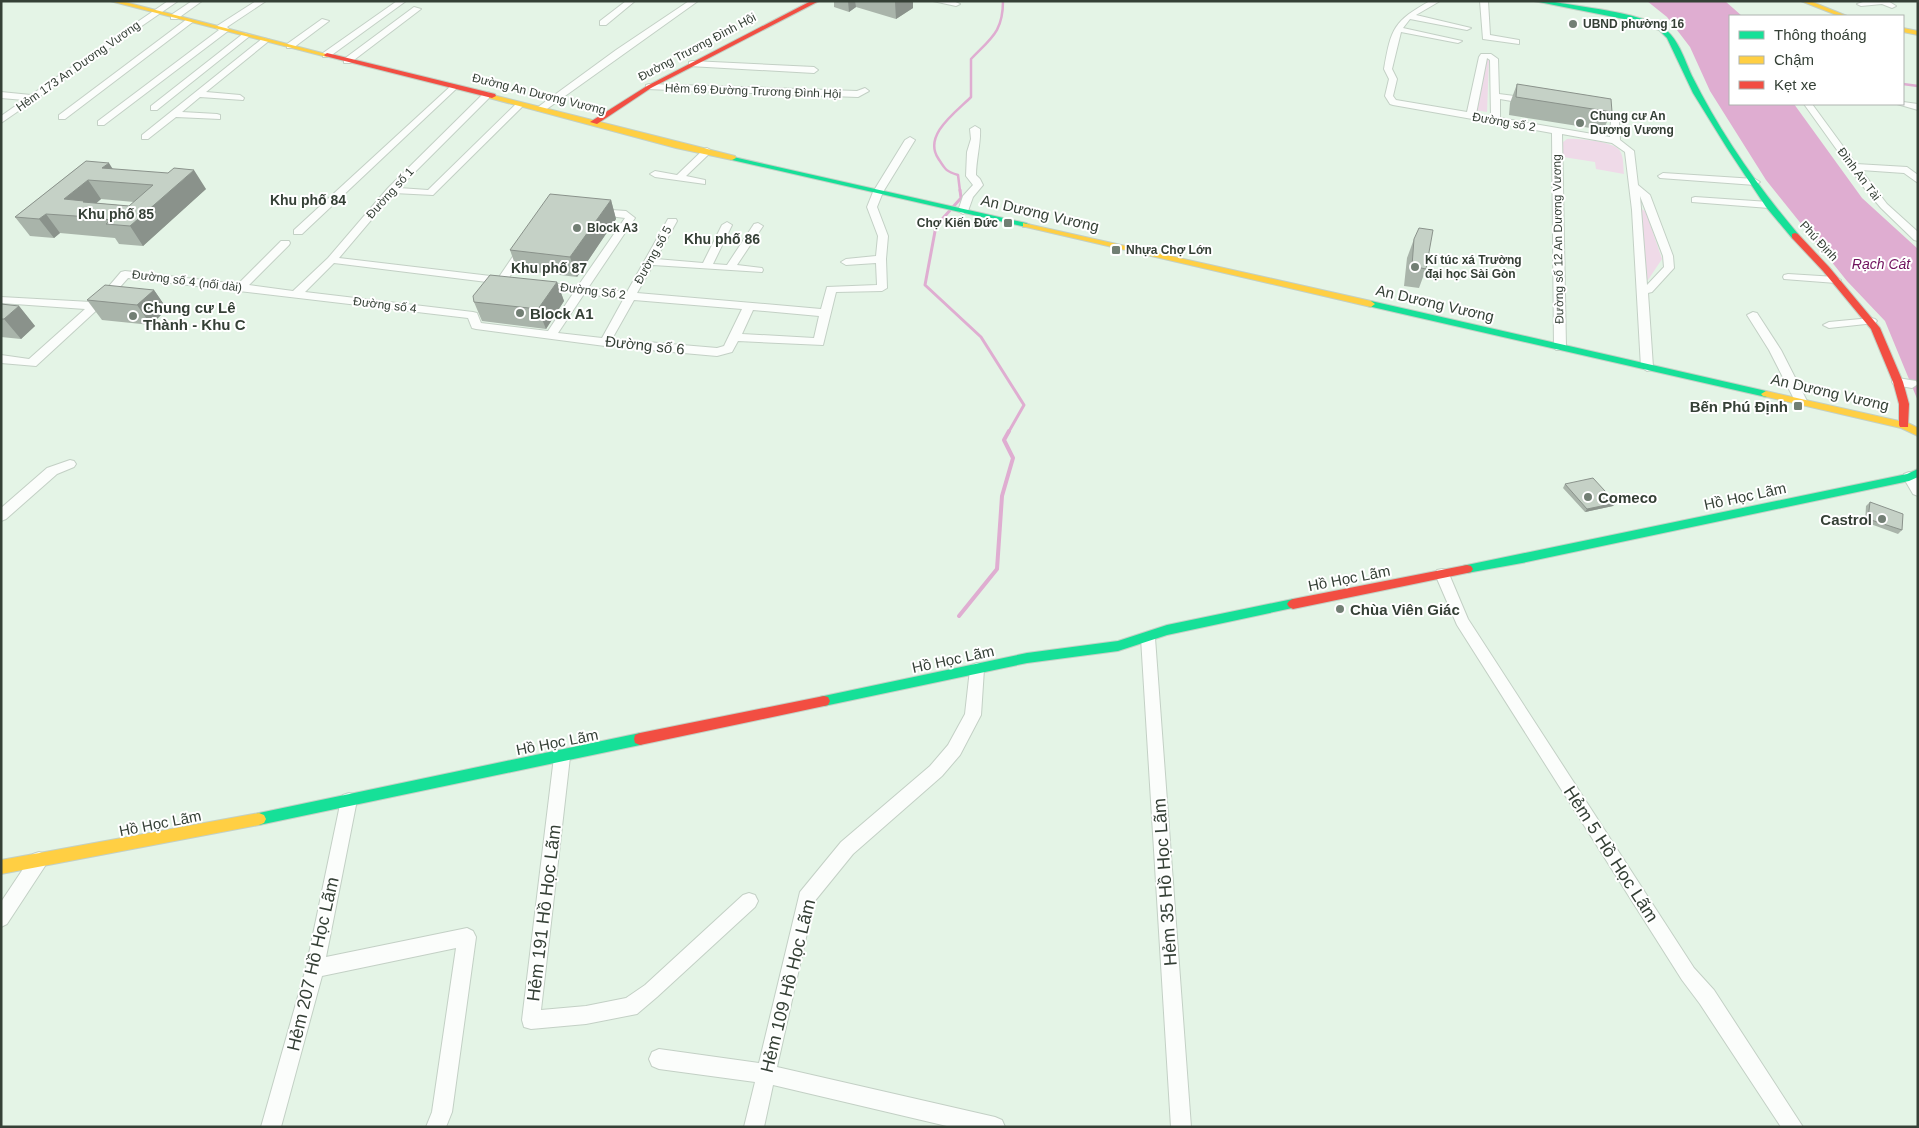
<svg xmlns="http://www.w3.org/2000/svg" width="1919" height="1128" font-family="Arial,sans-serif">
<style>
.green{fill:#efdae8}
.water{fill:#dfadd1}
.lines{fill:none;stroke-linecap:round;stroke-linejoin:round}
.stream-far2{stroke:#dfadd1;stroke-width:2.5}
.stream-far1{stroke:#dfadd1;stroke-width:3}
.stream{stroke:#dfadd1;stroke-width:4}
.street-casing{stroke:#c3d0c5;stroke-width:2}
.fast-casing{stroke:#c3d0c5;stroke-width:2}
.slow-casing{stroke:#c3d0c5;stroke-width:2}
.jam-casing{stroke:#c3d0c5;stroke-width:2}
.street{fill:#fbfdfb;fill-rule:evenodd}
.fast{fill:#16e098;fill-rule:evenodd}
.slow{fill:#ffcf43;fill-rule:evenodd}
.jam{fill:#f24e42;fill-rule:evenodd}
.wall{fill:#a9b4aa;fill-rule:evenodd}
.shaded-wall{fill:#8a928b}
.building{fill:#c5d1c6;stroke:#8a928b;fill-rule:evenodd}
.poi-dot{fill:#727f74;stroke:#fff;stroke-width:2}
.labels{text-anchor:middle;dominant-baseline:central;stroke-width:4;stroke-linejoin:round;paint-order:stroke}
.far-poi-label{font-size:12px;font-weight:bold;fill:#354036;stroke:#fff;text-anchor:start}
.far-street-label{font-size:12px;fill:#354036;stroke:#fff}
.far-neighbourhood-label{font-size:14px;font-weight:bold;fill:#354036;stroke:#fff}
.far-water-label{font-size:14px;font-style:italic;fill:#6f115d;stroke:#fff}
.street-label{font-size:15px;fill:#354036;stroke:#fff}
.poi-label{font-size:15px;font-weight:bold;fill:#354036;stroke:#fff;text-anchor:start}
.near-street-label{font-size:18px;fill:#354036;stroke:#fff}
</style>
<rect width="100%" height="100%" fill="#e4f4e6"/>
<path class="green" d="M1485,58L1489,60L1487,112L1475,110Z
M1567,139C1577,138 1616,142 1620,151C1624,157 1623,167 1624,174L1596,169L1595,162L1563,157L1562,143Z
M1642,209L1646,212L1662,259L1648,280L1646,279L1640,210Z"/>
<path class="water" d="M1647,1H1725L1742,16H1730V104H1794L1862,198L1918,249V401L1885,321L1847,281L1766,180L1710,91L1690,47L1667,17Z"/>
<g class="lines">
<path class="stream-far2" d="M1903,84L1918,86
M960,191L958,175C945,171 945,169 938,158C923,135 956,112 971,97V59C991,38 1003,32 1003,1"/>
<path class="stream-far1" d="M960,190L961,198L936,226L925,285L981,337L1024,405L1008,433"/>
<path class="stream" d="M959,616L997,569L1002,496L1013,458L1004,440L1009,431"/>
<defs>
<path id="street" d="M168,1H178L1,123V116L24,100L1,98V92L31,95Z
M192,1H202L177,19H171V15Z
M256,1H266L227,27L229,29L228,31L104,125H98V121L219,30L216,28L217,26Z
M397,1H406L329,57H323V53Z
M626,1H635L606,25H600V21Z
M689,1H698L544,111H538V107L616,50Z
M933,1H953L960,4L956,6Z
M1430,1H1440L1416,15L1471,28L1467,30L1410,19L1403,28L1462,41L1458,43L1401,32L1392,69L1397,79L1393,96L1396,100L1467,112L1479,57L1481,54H1491L1498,59L1499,94L1529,98L1533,101L1529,104L1500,99V118L1610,137L1611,121L1604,116L1588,111L1592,108L1611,113L1619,121L1620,140L1634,151L1638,185L1650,195L1673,256L1674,268L1652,292L1648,293L1653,367L1651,370L1647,371L1641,367L1632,210L1625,152L1612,143L1562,134L1566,347L1564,350H1556L1554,347L1552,133L1393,105L1390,104L1385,96L1389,79L1384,69C1391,28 1394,21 1430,1ZM1487,58L1490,60L1491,117L1476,114ZM1640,196L1663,256L1664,267L1647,285Z
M1480,1H1488L1490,35L1519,40V44L1483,39Z
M1866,1H1888L1896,6L1892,8L1882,4L1861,6L1857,4Z
M414,7L421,9L350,63H344V59Z
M187,19L194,21L65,119H59V115Z
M322,19L329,21L293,48H287V44Z
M244,33L251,35L157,110H151V106Z
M263,38L270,40L206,92L240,95L244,98L243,100L200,97L182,112L217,114L220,115V119L176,117L148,139H142V135Z
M692,61L814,67L818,70L814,73L689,66V62Z
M453,84L457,87L456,89L302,234H294V230Z
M649,84L857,91L865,88L869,91L858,97L646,89V85Z
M487,92L490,93V97L399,188L428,190L518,102L525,104L433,195L394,193L339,258L499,277L520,246H528L529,248L508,279L510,281L498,289L493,286L495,283L334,263L305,292L473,312L477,313L481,323L548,331L574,292L541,288L536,285L541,282L578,286L625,218L593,214V210L597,209L626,211L635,218L588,288L627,292L668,219H676L677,221L656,259L703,263L722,225L727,222L732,225L713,264L727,265L754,224L758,223L763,226L737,265L762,268L763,270L762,272L653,265L637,293L821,309L827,287L877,285L876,263L846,265L841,262L846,259L876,256L878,236L867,207L873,192L905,140L910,137L915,140L883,192L877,207L888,236L886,259L887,288L882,291L836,292L823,345L738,341L732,352L717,356L605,346L476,329L472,328L468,318L128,278L112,296L36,366L1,363V355L29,359L85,309L1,303V297L91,302L104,292L121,272L125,271L238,284L281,241H289L290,243L289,245L249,285L293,291L328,258L388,188L484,93ZM584,294L624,298L602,338L558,333ZM634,300L742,309L724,346L717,348L612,339ZM753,310L819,316L814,338L742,334Z
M1903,102L1918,104V110L1897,104H1903Z
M1804,104H1812L1856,164L1907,167L1918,175V183L1904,173L1861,170L1887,204L1918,232V241L1914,240L1881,208L1865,189Z
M975,126L980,129C981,142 976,160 976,175L980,179L983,185L973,197L968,211L963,214L958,211L963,196L973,185L966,176L967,152L971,139L970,129Z
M707,148L712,151L710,153L686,176L705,180V184L655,177L650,174L655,171L677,175L704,149Z
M1663,173L1755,179L1760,182L1755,185L1660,178L1658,176Z
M1695,197L1769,202L1774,205L1769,208L1692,202V198Z
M1788,274L1836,277L1841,280L1836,283L1784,279L1783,277L1784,275Z
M1753,312L1757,313L1781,350L1807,401L1805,404H1797L1795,401L1769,350L1747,315Z
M1871,318L1875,319L1877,321L1875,323L1829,328L1823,325L1829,322Z
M1898,378L1916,381L1918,384L1912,388L1894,385L1892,382L1894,379Z
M70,460L74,461L76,464L74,467L57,474L6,519L1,521V508L47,468Z
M1909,472L1914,474L1918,480V496L1913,494L1903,477L1904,474Z
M1442,569L1447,570L1449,574L1468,619L1694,968L1714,990L1803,1127H1781L1700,1004L1682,980L1457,625L1435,574L1437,570Z
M1148,632L1153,634L1155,638L1191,1127H1171L1141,638L1143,634Z
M977,663L982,665L984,669L981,715L960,755L942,776L853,854L814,902L777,1067L995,1117L1002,1120L1005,1127H951L773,1085L764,1127H744L755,1082L659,1069L652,1066L649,1059L652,1052L659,1049L759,1063L800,892L841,842L930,766L948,745L965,714L970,669L972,665Z
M562,750L568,752L570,757L541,1010L586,1006L626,998L645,985L743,895L749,893L755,895L758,901L755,907L657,997L637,1014L586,1024L531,1029L524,1027L522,1020L554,757L556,752Z
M349,793L355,795L357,800L326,957L467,928L473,931L476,937L452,1112L446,1127H426L432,1112L456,948L322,976L281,1127H261L306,968L341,800L343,795Z
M39,852L45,854L47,860L45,866L7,924L1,927V902L33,854Z"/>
<path id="fast" d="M1534,1H1549C1579,7 1639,12 1663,28C1678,37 1685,61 1692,76C1720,132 1758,187 1798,234V238H1792L1766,207L1727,148L1693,93L1667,38L1659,30L1634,21Z
M729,156L1026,223L1030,225L1026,227L732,160L728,158Z
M1371,301L1766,391L1771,394L1766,397L1368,306V302Z
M1918,469V477L1909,481L1522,563L1467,573L1463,572L1461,569L1463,566L1467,565L1907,474Z
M1293,599L1297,601L1299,604L1297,607L1167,635L1118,651L1027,663L824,706L820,705L818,701L820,697L824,696L1027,653L1118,641L1167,625Z
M640,733L645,735L646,739L645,743L640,745L259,825L254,823L252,819L254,815L259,813Z"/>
<path id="slow" d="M110,1H121L330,55L327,57Z
M1801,1H1810L1847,16H1839Z
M1903,28L1918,31V35L1903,32Z
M489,94L735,156L736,158L732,160L676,148L489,98Z
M1023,223L1371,301L1375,304L1371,307L1026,227H1023Z
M1766,391L1908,423L1918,428V436L1901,428L1763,396L1761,394Z
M259,813L264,815L266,819L264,823L259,825L1,874V860Z"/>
<path id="jam" d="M811,1H819L651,88L597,124L590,122L647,86Z
M327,53L495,94L496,96L492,98L325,56L324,55Z
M1795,233L1798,234L1829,267L1880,328L1903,382L1909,404L1908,427H1900L1899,425V404L1893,382L1871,329L1823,271L1792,238V234Z
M1467,565L1471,566L1473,569L1471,572L1467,573L1293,609L1289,607L1287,604L1289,601L1293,599Z
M824,696L828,697L830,701L828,705L824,706L640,745L635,743L634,739L635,735L640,733Z"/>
</defs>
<use href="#street" class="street-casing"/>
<use href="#fast" class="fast-casing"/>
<use href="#slow" class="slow-casing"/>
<use href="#jam" class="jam-casing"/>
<use href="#street" class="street"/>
<use href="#fast" class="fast"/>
<use href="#slow" class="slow"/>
<use href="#jam" class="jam"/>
</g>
<path class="wall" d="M834,1H913V8L896,19L856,7L849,12L834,7Z
M1517,84L1612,112L1603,130L1509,115L1510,103Z
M86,161L113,169L206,189L143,246L119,244L115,238L60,233L54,238L30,236L15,217ZM101,199L134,202L129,206L96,203Z
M611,200L616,219L577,277L517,270L510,250Z
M1414,239L1426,269L1419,288L1404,286L1407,258Z
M557,282L564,301L546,329L482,321L474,302Z
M154,290L167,309L151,325L102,320L87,300Z
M1,304L19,306L35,326L21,339L1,337Z
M1565,484L1613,506L1585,512L1563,488Z
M1870,502L1902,530L1898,534L1865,522L1866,506Z"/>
<path class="shaded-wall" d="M848,1H855L856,7L849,12Z
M896,1H913V8L896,19L895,2Z
M109,163L121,182L102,168Z
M194,170L206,189L143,246L130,226Z
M88,180L101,199L90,209L64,199Z
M611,200L616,219L577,277L570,257Z
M46,214L60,233L54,238L39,219Z
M557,282L564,301L546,329L538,309Z
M154,290L167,309L151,325L137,305Z
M19,306L35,326L21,339L4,319Z
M1616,503L1613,506L1585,512L1587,509Z"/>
<path class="building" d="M1517,84L1611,99L1612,112L1516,97Z
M86,161L109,163L102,168L168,173L174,168L194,170L130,226L106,224L111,220L90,217L46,214L39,219L15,217ZM88,180L153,185L129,206L83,202L84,201L64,199Z
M550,194L611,200L570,257L510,250Z
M1419,228L1433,230L1426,269L1412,266L1414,239Z
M490,275L557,282L538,309L474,302L473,296Z
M105,285L154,290L137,305L87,300Z
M1,304L19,306L4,319H1Z
M1593,478L1616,503L1587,509L1565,484Z
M1870,502L1903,514L1902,530L1868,519Z"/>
<g class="poi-dot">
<circle cx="1573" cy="24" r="5"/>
<circle cx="1580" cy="123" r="5"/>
<rect x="1003" y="218" width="10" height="10" rx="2.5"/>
<circle cx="577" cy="228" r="5"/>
<rect x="1111" y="245" width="10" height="10" rx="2.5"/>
<circle cx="1415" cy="267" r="5"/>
<circle cx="520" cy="313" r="5"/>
<circle cx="133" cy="316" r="5"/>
<rect x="1793" y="401" width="10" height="10" rx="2.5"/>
<circle cx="1588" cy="497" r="5"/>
<circle cx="1882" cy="519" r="5"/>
<circle cx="1340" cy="609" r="5"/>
</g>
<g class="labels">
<g class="far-poi-label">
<text x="1583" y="24">UBND phường 16</text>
<text x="1590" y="116">Chung cư An<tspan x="1590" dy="14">Dương Vương</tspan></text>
<text x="998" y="223" text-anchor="end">Chợ Kiến Đức</text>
<text x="587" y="228">Block A3</text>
<text x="1126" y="250">Nhựa Chợ Lớn</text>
<text x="1425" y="260">Kí túc xá Trường<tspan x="1425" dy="14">đại học Sài Gòn</tspan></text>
</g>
<g class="far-street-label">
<text transform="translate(697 47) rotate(-28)">Đường Trương Đình Hội</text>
<text transform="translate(78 66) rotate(-35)">Hẻm 173 An Dương Vương</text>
<text transform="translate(753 91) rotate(2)">Hẻm 69 Đường Trương Đình Hội</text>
<text transform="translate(539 94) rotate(14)">Đường An Dương Vương</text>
<text transform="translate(1504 122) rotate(10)">Đường số 2</text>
<text transform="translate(1859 174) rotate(53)">Đình An Tài</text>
<text transform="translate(390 193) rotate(-48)">Đường số 1</text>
<text transform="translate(1558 239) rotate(-91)">Đường số 12 An Dương Vương</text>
<text transform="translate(1819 241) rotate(47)">Phú Định</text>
<text transform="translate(653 255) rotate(-61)">Đường số 5</text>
<text transform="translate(187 281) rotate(7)">Đường số 4 (nối dài)</text>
<text transform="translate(593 291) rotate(7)">Đường Số 2</text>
<text transform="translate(385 305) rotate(7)">Đường số 4</text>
</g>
<g class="far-neighbourhood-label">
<text x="308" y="200">Khu phố 84</text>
<text x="116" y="214">Khu phố 85</text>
<text x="722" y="239">Khu phố 86</text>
<text x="549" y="268">Khu phố 87</text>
</g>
<g class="far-water-label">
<text x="1881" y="264">Rạch Cát</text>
</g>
<g class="street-label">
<text transform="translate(1040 213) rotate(13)">An Dương Vương</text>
<text transform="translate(1435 303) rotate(13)">An Dương Vương</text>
<text transform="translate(645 345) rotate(6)">Đường số 6</text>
<text transform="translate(1830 392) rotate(13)">An Dương Vương</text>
<text transform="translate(1745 496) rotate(-12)">Hồ Học Lãm</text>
<text transform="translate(1349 578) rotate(-11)">Hồ Học Lãm</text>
<text transform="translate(953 659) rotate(-12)">Hồ Học Lãm</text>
<text transform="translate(557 742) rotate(-11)">Hồ Học Lãm</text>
<text transform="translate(160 823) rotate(-11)">Hồ Học Lãm</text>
</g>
<g class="poi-label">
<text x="143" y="307">Chung cư Lê<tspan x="143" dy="17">Thành - Khu C</tspan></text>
<text x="530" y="313">Block A1</text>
<text x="1788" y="406" text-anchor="end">Bến Phú Định</text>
<text x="1598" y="497">Comeco</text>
<text x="1872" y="519" text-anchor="end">Castrol</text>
<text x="1350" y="609">Chùa Viên Giác</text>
</g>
<g class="near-street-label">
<text transform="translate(1611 854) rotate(57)">Hẻm 5 Hồ Học Lãm</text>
<text transform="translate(1165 882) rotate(-94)">Hẻm 35 Hồ Học Lãm</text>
<text transform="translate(544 913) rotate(-83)">Hẻm 191 Hồ Học Lãm</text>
<text transform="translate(313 964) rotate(-77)">Hẻm 207 Hồ Học Lãm</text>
<text transform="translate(788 986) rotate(-76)">Hẻm 109 Hồ Học Lãm</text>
</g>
</g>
<rect width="1919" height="1128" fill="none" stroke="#354036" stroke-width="5"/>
<rect x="1729" y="15" width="175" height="90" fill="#ffffff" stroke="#aeb3af"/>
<rect x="1739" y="31" width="25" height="8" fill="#16e098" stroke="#aeb3af"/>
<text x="1774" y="40" font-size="15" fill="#354036">Thông thoáng</text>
<rect x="1739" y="56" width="25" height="8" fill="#ffcf43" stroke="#aeb3af"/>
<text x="1774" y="65" font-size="15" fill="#354036">Chậm</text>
<rect x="1739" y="81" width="25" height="8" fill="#f24e42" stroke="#aeb3af"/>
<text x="1774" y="90" font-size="15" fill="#354036">Kẹt xe</text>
</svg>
